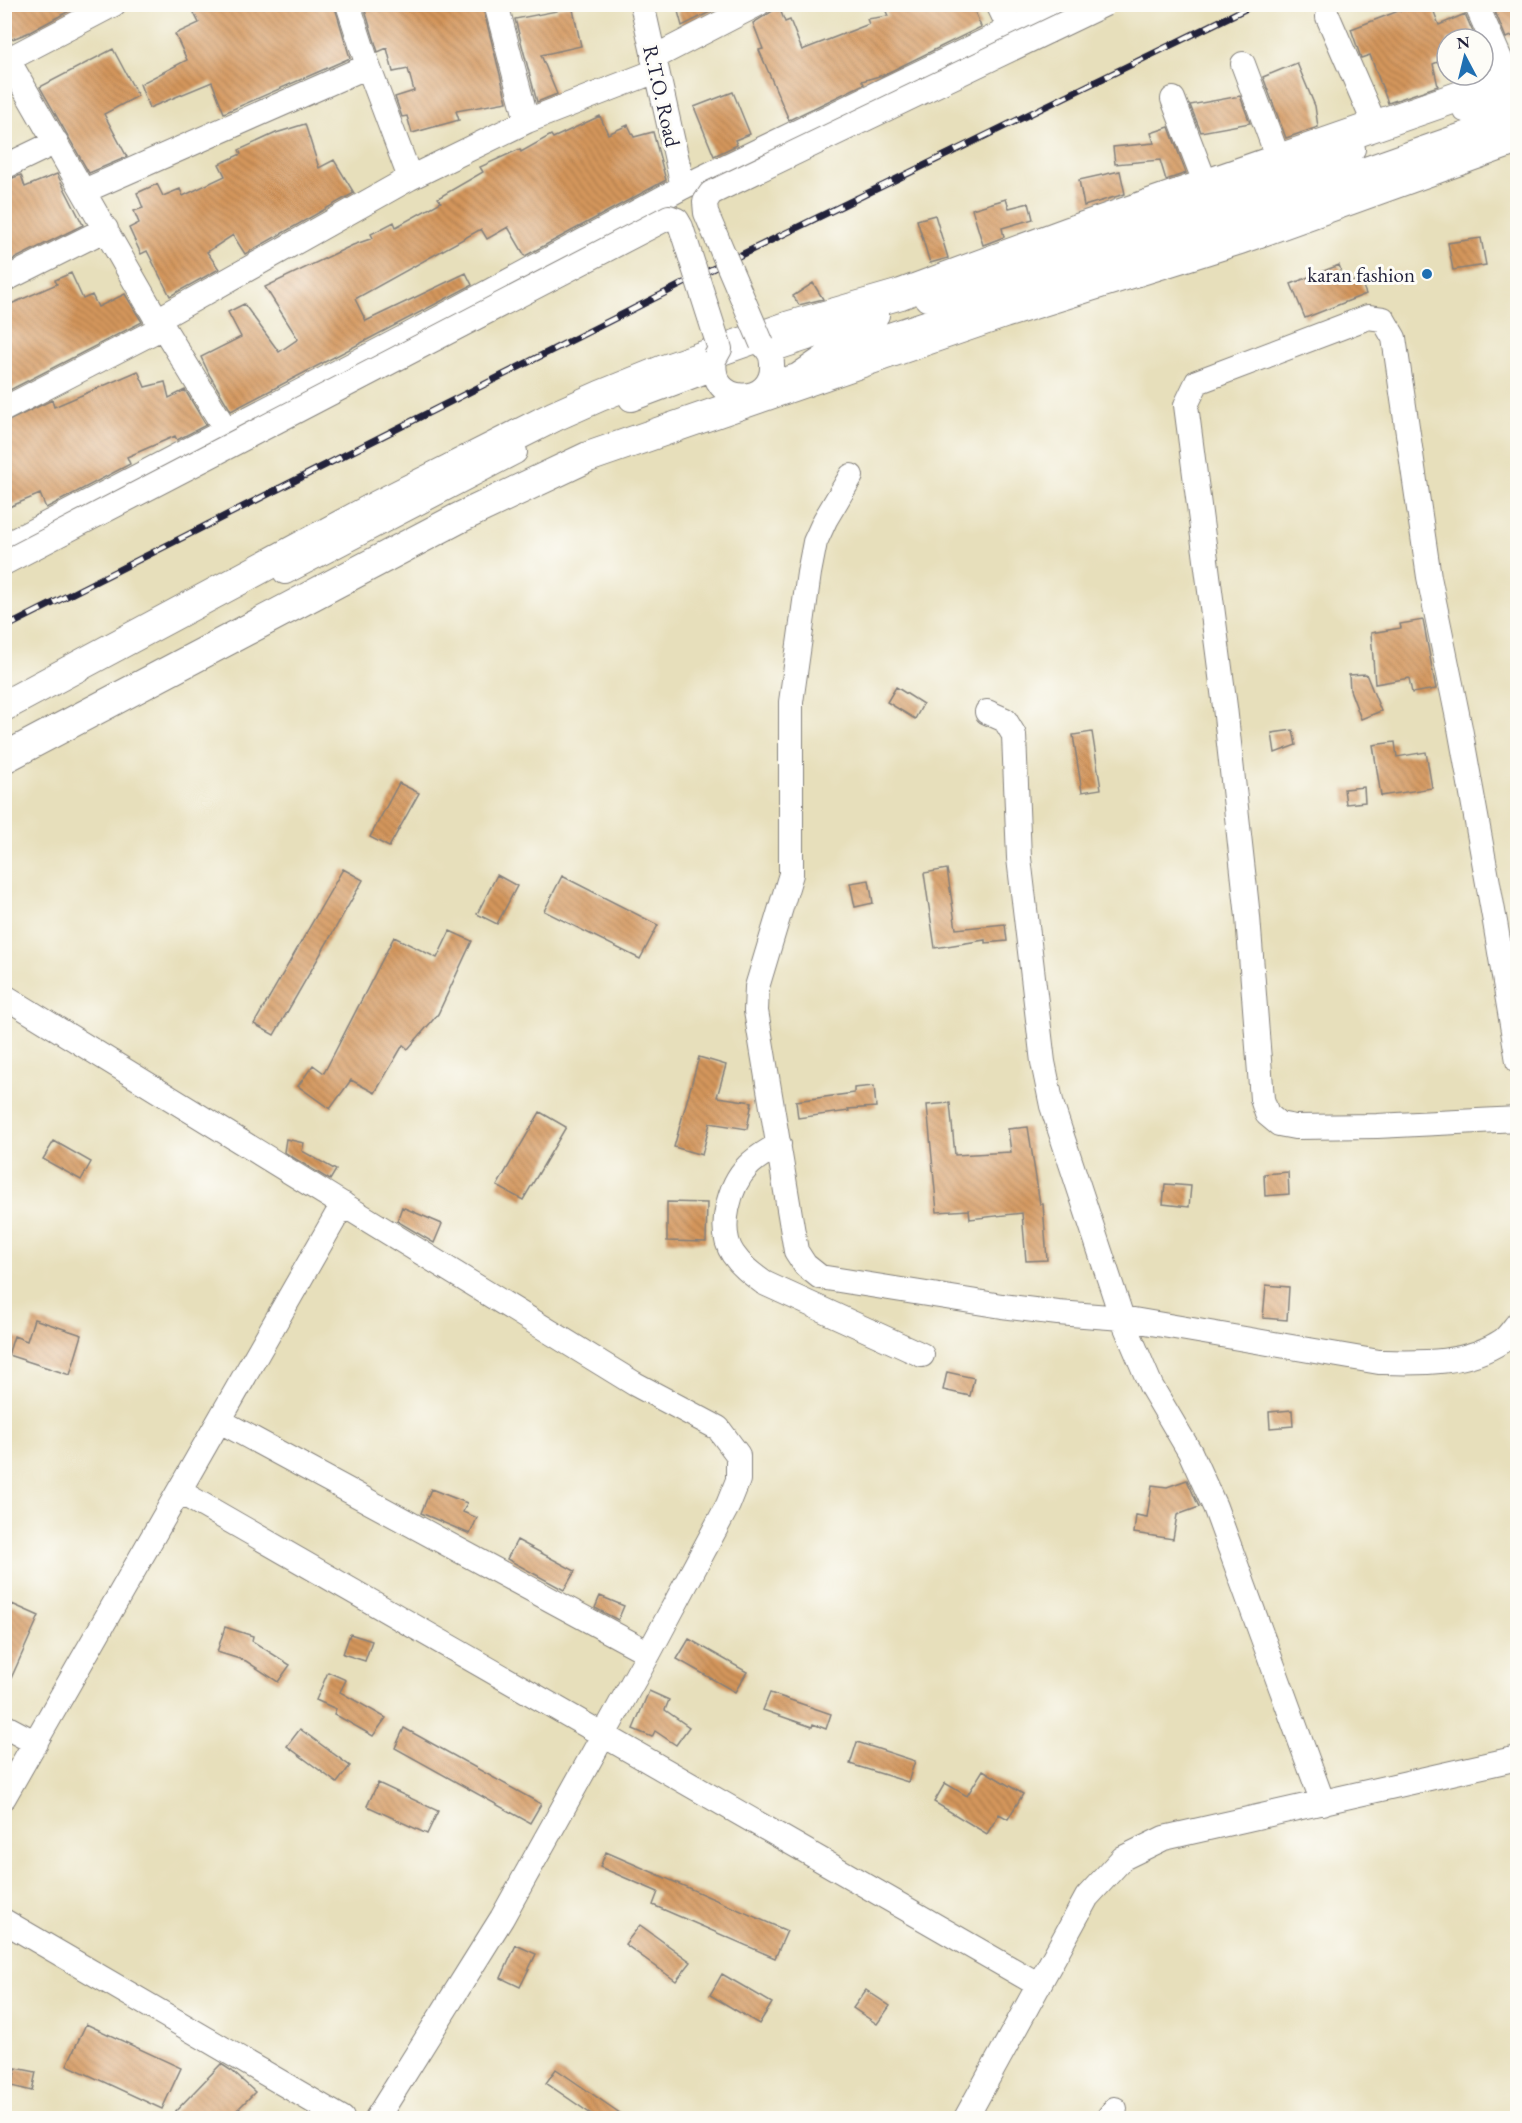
<svg xmlns="http://www.w3.org/2000/svg" width="1522" height="2123" font-family="'EB Garamond',serif">
<style>
.building{fill:url(#building-back-hatch)}
.lines{fill:none;stroke-linecap:round;stroke-linejoin:round}
.minor-casing{stroke:#84807b;stroke-width:26}
.major-casing{stroke:#84807b;stroke-width:32}
.minor{stroke:#fff;stroke-width:24}
.major{stroke:#fff;stroke-width:30}
.rail-casing{stroke:#22223b;stroke-width:7}
.rail{stroke:#fdfcf7;stroke-width:4.5;stroke-dasharray:14;stroke-linecap:butt}
.minor-bridge-casing{stroke:#84807b;stroke-width:26;stroke-linecap:butt}
.minor-bridge{stroke:#fff;stroke-width:24}
.poi-dot{fill:#1f6fb2;stroke:#fdfcf7;stroke-width:2}
.labels{text-anchor:middle;dominant-baseline:central;stroke-width:6;stroke-linejoin:round;paint-order:stroke}
.street-label{font-size:21px;fill:#22223b;stroke:#fdfcf7}
.poi-label{font-size:21px;fill:#22223b;stroke:#fdfcf7;text-anchor:end}
</style>
<defs>
<pattern id="building-back-hatch" width="6" height="6" patternUnits="userSpaceOnUse" patternTransform="scale(1.5)"><rect width="6" height="6" fill="#d4965b"/><path d="M-1 5l2 2M0 0l6 6M5-1l2 2" fill="none" stroke="#ac7a4c"/></pattern>
</defs>
<rect width="100%" height="100%" fill="#fdfcf7"/>
<filter id="ink" filterUnits="userSpaceOnUse"><feTurbulence type="fractalNoise" baseFrequency=".0167" numOctaves="2"/><feDisplacementMap in="SourceGraphic" scale="12" xChannelSelector="R" yChannelSelector="G"/><feConvolveMatrix kernelMatrix="1 2 1 2 8 2 1 2 1" color-interpolation-filters="sRGB"/></filter>
<filter id="wash" filterUnits="userSpaceOnUse"><feTurbulence type="fractalNoise" baseFrequency=".008" numOctaves="4" result="noise"/><feDisplacementMap in="SourceGraphic" scale="24" xChannelSelector="R" yChannelSelector="G"/><feGaussianBlur stdDeviation="1.35" result="paint"/><feColorMatrix in="noise" values="0 0 0 0 0 0 0 0 0 0 0 0 0 0 0 0 0 1.4 0 .05"/><feComposite in="paint" operator="in"/></filter>
<g filter="url(#wash)">
<rect width="100%" height="100%" fill="#e7dfbb"/>
<g id="blocks">
<path class="building" d="M4,4H82L30,32L10,40L4,27Z
M206,4H334L350,58L224,113L212,82L149,108L140,84L187,60L175,34L199,23L193,11Z
M363,4H482L507,102L456,111L459,120L412,133L407,116L402,117L395,97L414,91L408,69L393,72L387,48L378,52Z
M676,4H726L682,26Z
M883,4H972L981,27L883,75L862,81L864,84L789,120L759,50L763,49L753,23L779,7L785,22L790,20L802,50L869,24L867,19L888,16Z
M1417,4H1431L1439,25L1465,14L1476,39H1447V58L1433,64L1438,86L1388,103L1370,55L1361,58L1351,29Z
M1492,4H1518V34L1506,38Z
M572,5L581,46L541,55L557,94L537,102L515,19L557,11V8Z
M113,49L138,96L104,114L127,157L89,173L40,87Z
M1297,63L1315,106L1318,127L1286,138L1263,77Z
M733,92L750,134L735,140L737,145L714,156L694,107Z
M1240,96L1250,123L1201,132L1190,105Z
M600,116L608,134L628,125L634,137L653,132L666,180L525,256L508,227L487,239L481,229L355,299L366,321L466,273L472,285L231,411L210,376L201,357L241,337L228,312L244,304L279,352L298,339L265,287L353,245L373,238L371,234L394,222L396,227L441,202L438,198L483,172L480,167L520,149L521,152L551,135L553,138Z
M305,124L319,168L334,160L354,193L245,254L233,235L207,252L219,269L170,296L147,251L141,254L129,228L139,223L134,211L143,208L137,193L157,184L163,196L180,189L183,196L225,176L219,164L241,154L239,150L276,133Z
M1169,127L1186,173L1166,180L1160,160L1115,164L1113,147L1154,143L1151,133Z
M1120,171L1125,194L1084,206L1079,180Z
M57,174L83,225L4,264V181L21,175L25,187Z
M1006,199L1009,208L1029,203L1033,219L1002,228L1004,237L983,245L972,209Z
M935,215L948,258L930,263L917,220Z
M1481,238L1486,265L1453,270L1448,243Z
M1339,265L1346,284L1360,279L1366,294L1305,318L1291,284Z
M71,273L83,299L92,295L98,307L125,294L142,322L4,393V307L57,284L55,280Z
M813,283L823,299L799,305L793,296Z
M138,371L145,387L165,382L169,398L185,390L206,425L177,440L175,436L127,457L130,464L46,508L40,494L4,509V423L52,400L54,407Z
M1423,620L1436,689L1412,693L1409,678L1375,684L1371,633L1401,628L1400,624Z
M1366,674L1381,711L1361,719L1350,690L1349,675Z
M896,687L923,704L915,719L887,702Z
M1293,730L1296,745L1275,753L1272,733Z
M1092,732L1101,789L1082,792L1073,735Z
M1395,742L1397,757L1426,752L1432,788L1381,796L1373,745Z
M399,783L419,793L389,847L370,837Z
M1364,787L1365,802L1346,804L1344,789Z
M343,869L363,880L274,1035L254,1024Z
M947,869L956,929L1005,924L1007,941L985,943V940L935,948L924,873Z
M497,875L517,886L497,924L477,914Z
M562,876L658,925L640,959L544,911Z
M869,880L873,903L855,907L850,883Z
M450,931L472,941L438,1014L408,1049L403,1045L375,1093L351,1080L330,1109L298,1086L313,1065L324,1073L394,937L437,958Z
M699,1057L726,1065L717,1097L752,1102L747,1129L710,1123L702,1155L674,1147Z
M874,1086L876,1107L848,1109L849,1111L798,1118L796,1101L854,1093V1088Z
M950,1103L955,1155L1011,1152L1008,1129L1028,1127L1040,1204H1043L1047,1260L1026,1261L1022,1213L970,1219L969,1210L937,1212L927,1105Z
M540,1112L566,1127L523,1200L497,1186Z
M286,1139L304,1143L302,1151L336,1170L330,1180L284,1152Z
M54,1141L91,1162L81,1180L43,1159Z
M1288,1172L1289,1194L1265,1196L1264,1174Z
M1165,1184L1191,1186L1189,1207L1163,1204Z
M667,1202L707,1203L706,1242L667,1241Z
M402,1207L442,1224L434,1243L397,1221Z
M1266,1285L1289,1287L1287,1320L1263,1318Z
M34,1319L82,1335L70,1375L8,1355L14,1336L27,1341Z
M947,1372L974,1378L970,1396L943,1390Z
M1292,1410L1293,1426L1270,1428L1269,1412Z
M1187,1480L1199,1507L1177,1515L1173,1539L1134,1533L1136,1515L1147,1517L1152,1485L1167,1487Z
M431,1489L467,1503L463,1512L477,1518L470,1534L421,1513Z
M517,1540L575,1571L564,1590L507,1559Z
M600,1596L624,1606L618,1620L595,1608Z
M12,1604L39,1616L4,1694V1622Z
M225,1627L253,1636L252,1641L290,1665L278,1682L246,1661L217,1652Z
M350,1634L372,1641L365,1661L343,1654Z
M689,1639L747,1672L735,1692L677,1659Z
M328,1672L346,1680L340,1692L386,1718L373,1736L334,1714L336,1709L316,1700Z
M649,1691L669,1700L665,1710L689,1727L676,1745L655,1731L652,1737L633,1729Z
M770,1693L831,1714L826,1729L813,1724L812,1727L763,1710Z
M404,1728L541,1804L530,1823L395,1748Z
M300,1729L350,1766L337,1783L287,1746Z
M857,1742L915,1761L908,1782L850,1764Z
M983,1770L1023,1794L1008,1819L999,1814L987,1834L934,1802L945,1783L967,1796Z
M378,1783L438,1811L427,1834L367,1806Z
M606,1852L787,1931L775,1958L653,1905L658,1892L600,1867Z
M640,1925L691,1962L676,1981L625,1944Z
M516,1945L536,1954L520,1987L501,1978Z
M722,1974L772,2003L759,2024L710,1995Z
M866,1990L890,2006L877,2024L853,2008Z
M86,2024L181,2068L162,2109L67,2065Z
M221,2064L232,2071L255,2092L229,2118H169Z
M16,2068L36,2072L32,2091L12,2086Z
M556,2069L627,2118H597L546,2083Z"/>
</g>
</g>
<g filter="url(#ink)">
<use href="#blocks" fill-opacity="0" stroke="#84807b" stroke-width="1.5"/>
<g class="lines">
<defs>
<path id="minor" d="M348,4L368,66L410,178L527,121
M496,4L527,121L656,71
M642,4L683,187
M998,4L1010,29
M1476,4L1509,79
M1328,17L1375,125
M4,53L157,320L163,327L226,430
M653,58L758,4
M9,59L114,4
M1243,64L1278,158
M1173,99L1206,185
M1465,110L1518,93
M4,167L56,142
M84,191L368,66
M4,280L106,229
M927,299L1027,266L1353,149
M157,320L410,178
M768,351L877,315
M715,358C707,407 775,407 772,364C772,355 767,346 758,342
M790,378L797,376L823,358L840,351C1068,278 1291,193 1518,116
M631,399L711,369
M4,409L163,327
M851,476L825,520L815,542L809,573L791,702V874L757,987L756,1011L796,1251L805,1265L820,1277L1002,1306L1058,1313L1122,1318L1379,1362C1420,1363 1466,1365 1502,1341C1508,1337 1513,1329 1518,1323
M4,546L405,337L683,187L1062,4
M285,572L515,452
M987,712L1005,720L1014,735L1019,858L1043,1062L1052,1106L1122,1318L1151,1386L1190,1452L1215,1507L1323,1803
M4,996L635,1384L718,1428L738,1455V1480L728,1505L649,1653L502,1918L377,2118
M1518,1061L1495,922L1460,728L1429,577L1394,338L1383,319L1368,317L1197,382L1186,405L1225,707L1248,917L1262,1099L1267,1114L1279,1124L1295,1127L1377,1126L1518,1119
M779,1144C769,1151 756,1157 748,1166C729,1185 717,1230 733,1254C741,1266 752,1274 764,1283L922,1355
M220,1421L649,1653
M180,1492L1039,1985
M4,1726L36,1743
M4,1797L343,1204
M4,1921L342,2118
M966,2118L1087,1897L1123,1858L1164,1838L1518,1758
M1108,2118L1115,2109"/>
<path id="major" d="M4,706L377,506L555,416L600,396L664,370L790,326L901,294L1069,232L1518,76
M4,758L459,518L588,457L1004,313L1240,239L1518,139"/>
</defs>
<use href="#minor" class="minor-casing"/>
<use href="#major" class="major-casing"/>
<use href="#minor" class="minor"/>
<use href="#major" class="major"/>
<defs>
<path id="rail" d="M4,628L706,272L1255,4"/>
</defs>
<use href="#rail" class="rail-casing"/>
<use href="#rail" class="rail"/>
<defs>
<path id="minor-bridge" d="M762,344L706,213L705,202L711,193L1105,4
M4,563L669,217L677,220L681,227L720,349L715,358"/>
</defs>
<use href="#minor-bridge" class="minor-bridge-casing"/>
<use href="#minor-bridge" class="minor-bridge"/>
</g>
</g>
<circle class="poi-dot" cx="1427" cy="274" r="6"/>
<g class="labels">
<g class="street-label">
<text transform="translate(662 96) rotate(77)">R.T.O. Road</text>
</g>
<g class="poi-label">
<text x="1415" y="274">karan fashion</text>
</g>
</g>
<rect width="1522" height="2123" fill="none" stroke="#fdfcf7" stroke-width="24"/>
<g transform="translate(1465 57) rotate(353)"><circle r="28" fill="#fdfcf7" stroke="#a5a5ac" stroke-width="1.5"/>
<path d="M0-4.5L10 22L0 15L-10 22Z" fill="#1f6fb2"/>
<text y="-9" font-size="16" font-weight="bold" text-anchor="middle" fill="#22223b">N</text>
</g>
</svg>
